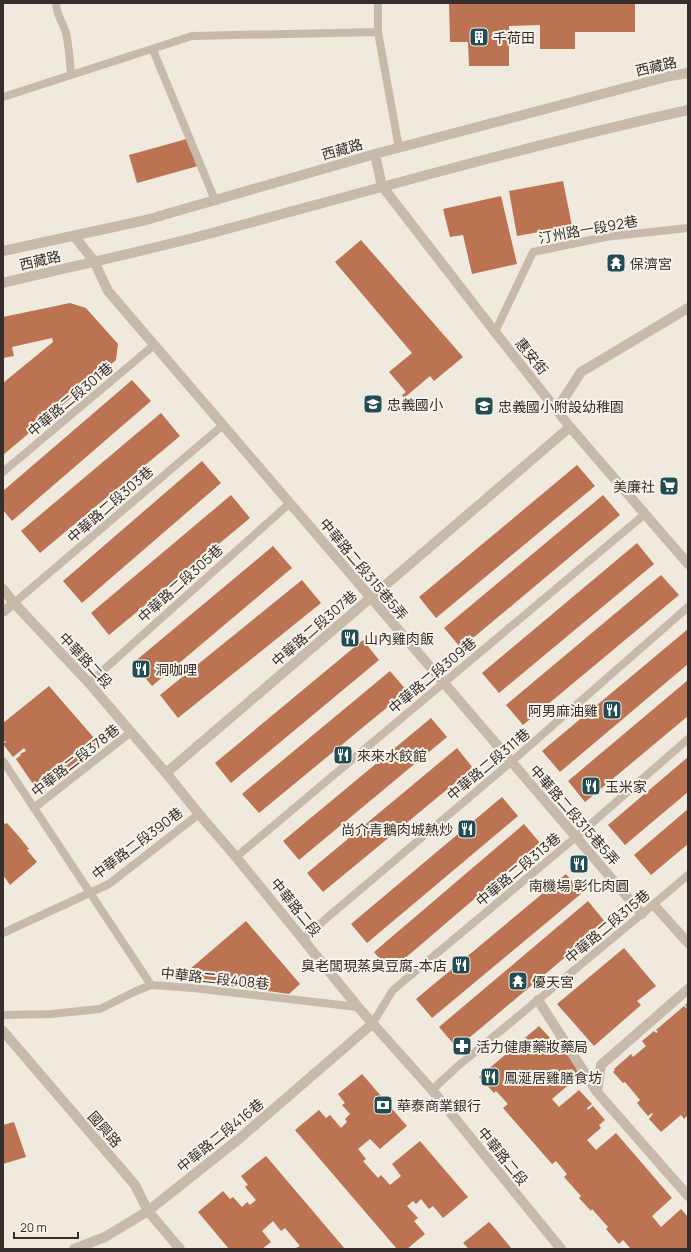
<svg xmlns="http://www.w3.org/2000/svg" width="691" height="1252" font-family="Manrope,'Noto Sans TC',sans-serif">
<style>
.building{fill:#bb7352}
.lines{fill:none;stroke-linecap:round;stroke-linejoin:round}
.service{stroke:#c7baab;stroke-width:8}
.minor{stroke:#c7baab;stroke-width:10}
.tertiary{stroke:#c7baab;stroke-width:10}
.labels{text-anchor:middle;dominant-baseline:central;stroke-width:4;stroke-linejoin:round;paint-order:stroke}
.poi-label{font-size:14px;fill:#362e2a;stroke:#f8f3ea;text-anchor:start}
.street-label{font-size:14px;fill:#362e2a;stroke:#f8f3ea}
</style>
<rect width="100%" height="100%" fill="#f0e9de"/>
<path class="building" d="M449,3H635V32H575V49H540V25L509,26V66H469L468,42H450Z
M190,138L198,166L137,183L129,155Z
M563,181L572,226L517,236L509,191Z
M501,196L517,264L472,274L463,235L450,237L443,209Z
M361,240L463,357L434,381L430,376L404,398L402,395L406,392L389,372L412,353L335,262Z
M70,303L86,308L118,344L116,360L3,455V383L53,342L52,338L12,347L14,356L3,358V317Z
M132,380L151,401L12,521L3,510V491Z
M161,413L180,436L40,553L21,531Z
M202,461L221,483L82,603L63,581Z
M577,465L595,486L436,618L419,597Z
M231,495L250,518L109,635L91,613Z
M603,495L620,515L461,648L444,628Z
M637,543L654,564L499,693L482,673Z
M273,546L292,568L152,686L133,663Z
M661,575L679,595L523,725L506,705Z
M302,580L321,603L178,718L160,695Z
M688,629V664L560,772L542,751Z
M363,640L379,660L231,783L215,763Z
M390,671L407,691L259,813L242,794Z
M688,680V716L585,802L568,781Z
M49,686L101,746L59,782L56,777L37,790L16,759L21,755L20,754L26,751L24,748L13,757L3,744L6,742L5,741L3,742V723Z
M431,718L447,737L299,860L283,841Z
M457,748L473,768L323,892L307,873Z
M688,757V792L625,845L608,825Z
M502,797L518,816L367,943L351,924Z
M688,809V844L651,875L634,855Z
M3,822L5,824L7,823L21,839L29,849L27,850L37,862L10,885L3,875Z
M524,824L540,843L390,971L374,952Z
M566,874L582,893L432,1018L416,999Z
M588,901L606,923L457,1048L439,1027Z
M246,921L300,984L289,994L239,987L247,979L237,987L196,981L190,969Z
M624,948L656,986L637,1001L641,1005L594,1046L557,1004Z
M688,1002V1115L684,1119L681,1115L661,1132L649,1119L653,1114L652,1113L648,1116L637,1103L640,1100L625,1082L623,1083L613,1072L615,1070L614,1069L631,1054L633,1057L646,1046L642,1041L654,1031L656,1033L658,1032L656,1030L684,1006L686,1008L687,1007L685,1005Z
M539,1026L553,1041L556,1038L581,1064L576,1069L578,1072L571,1078L573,1081L552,1099L559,1107L579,1090L592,1104L587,1108L588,1110L593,1106L605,1120L599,1125L601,1128L587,1140L596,1150L616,1133L672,1198L652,1216L661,1227L681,1209L688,1217V1249H631L623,1240L619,1244L606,1229L608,1227L592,1209L591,1211L579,1198L581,1196L564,1177L567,1174L556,1161L552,1164L503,1108L508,1104L496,1091L494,1093L479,1077Z
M362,1074L407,1126L380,1149L370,1139L358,1149L366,1159L363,1161L378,1178L381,1175L390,1185L401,1176L392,1164L420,1141L468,1197L443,1218L433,1206L429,1209L421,1199L416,1204L413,1201L407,1206L418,1218L414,1221L425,1234L407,1249H397L295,1130L319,1110L326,1118L330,1115L341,1128L347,1122L345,1119L350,1114L342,1105L345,1103L338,1094Z
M14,1122L26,1157L3,1164V1125Z
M266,1156L317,1216L345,1249H297L296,1248L300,1246L285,1228L281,1231L273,1221L262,1231L271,1242L262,1249H229L198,1212L223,1191L230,1199L233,1197L242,1207L247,1202L250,1205L256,1200L245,1187L248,1185L241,1176Z
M489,1222L492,1225L512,1249H469L463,1243Z"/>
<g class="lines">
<path class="service" d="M56,3C56,14 63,23 66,33C69,47 70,61 71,75
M378,3V32L399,148
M153,50L215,200
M3,97L192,36L378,32
M495,332L533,252L605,237L688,228
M3,472L154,345
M14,603L223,425
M89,683L290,503
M3,761L151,985
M34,808L131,732
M236,857L645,514
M3,933L109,884L199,814
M303,939L329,916L511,762L688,607
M3,1015L51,1014L100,1009L134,992L151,985L193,988L358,1007
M372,1024L393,990L576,837L688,739
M432,1090L458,1066L642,914L688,875"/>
<path class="minor" d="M375,154L382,186L495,332L570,427L688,564
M74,236L94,261L108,291L642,914
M557,409L581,372L688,308
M3,612L14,603
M166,773L570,427
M654,905L688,943
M688,989L601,1065L597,1092L688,1196
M538,1000L597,1092
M3,1031L135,1185L148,1211L180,1249
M74,1249L105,1237L148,1211L240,1138L372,1024"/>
<path class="tertiary" d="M3,251L146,220L375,154L670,76L688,73
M3,283C66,268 130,254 193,238C358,194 522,147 688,110
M3,589L14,603L89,683L166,773L199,814L236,857L358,1007L432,1090L561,1249"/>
</g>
<defs>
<symbol id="building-square" viewBox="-11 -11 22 22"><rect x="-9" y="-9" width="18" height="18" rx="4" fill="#234d54" stroke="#f8f3ea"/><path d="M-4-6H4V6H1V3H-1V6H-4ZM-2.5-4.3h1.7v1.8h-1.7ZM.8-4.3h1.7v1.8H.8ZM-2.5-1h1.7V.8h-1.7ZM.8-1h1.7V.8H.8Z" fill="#fff"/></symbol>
<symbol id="temple-square" viewBox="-11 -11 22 22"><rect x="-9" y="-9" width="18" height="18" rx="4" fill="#234d54" stroke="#f8f3ea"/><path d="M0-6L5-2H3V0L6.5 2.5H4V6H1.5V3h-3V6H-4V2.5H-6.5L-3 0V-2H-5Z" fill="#fff"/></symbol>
<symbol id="school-square" viewBox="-11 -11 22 22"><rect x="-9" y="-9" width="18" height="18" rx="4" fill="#234d54" stroke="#f8f3ea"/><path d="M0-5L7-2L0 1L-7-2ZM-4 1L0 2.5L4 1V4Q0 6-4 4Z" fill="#fff"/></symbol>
<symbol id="supermarket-square" viewBox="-11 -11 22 22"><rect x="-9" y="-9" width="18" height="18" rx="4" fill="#234d54" stroke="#f8f3ea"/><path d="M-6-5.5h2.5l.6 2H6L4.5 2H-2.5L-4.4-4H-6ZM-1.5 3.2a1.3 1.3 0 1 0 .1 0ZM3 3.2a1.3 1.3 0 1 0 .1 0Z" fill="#fff"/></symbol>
<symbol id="restaurant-square" viewBox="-11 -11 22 22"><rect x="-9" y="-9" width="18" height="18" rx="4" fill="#234d54" stroke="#f8f3ea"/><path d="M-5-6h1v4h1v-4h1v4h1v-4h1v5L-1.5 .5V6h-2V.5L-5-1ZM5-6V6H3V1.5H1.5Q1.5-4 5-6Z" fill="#fff"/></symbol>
<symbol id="pharmacy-square" viewBox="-11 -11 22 22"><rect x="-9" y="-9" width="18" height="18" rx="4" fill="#234d54" stroke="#f8f3ea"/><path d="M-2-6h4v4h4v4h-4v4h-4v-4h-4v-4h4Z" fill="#fff"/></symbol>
<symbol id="bank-square" viewBox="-11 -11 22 22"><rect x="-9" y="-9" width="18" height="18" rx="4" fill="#234d54" stroke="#f8f3ea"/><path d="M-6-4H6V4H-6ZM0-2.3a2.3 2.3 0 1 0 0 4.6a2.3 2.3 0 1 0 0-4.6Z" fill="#fff"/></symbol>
</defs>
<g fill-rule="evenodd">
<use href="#building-square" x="468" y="26" width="22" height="22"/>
<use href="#temple-square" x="605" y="252" width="22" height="22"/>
<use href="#school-square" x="362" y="393" width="22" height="22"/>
<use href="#school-square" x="473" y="395" width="22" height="22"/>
<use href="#supermarket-square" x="658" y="475" width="22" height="22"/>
<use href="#restaurant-square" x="339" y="627" width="22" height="22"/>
<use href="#restaurant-square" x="130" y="658" width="22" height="22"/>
<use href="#restaurant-square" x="601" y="699" width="22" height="22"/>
<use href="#restaurant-square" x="332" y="744" width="22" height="22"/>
<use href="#restaurant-square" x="580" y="775" width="22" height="22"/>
<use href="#restaurant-square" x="456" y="818" width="22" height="22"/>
<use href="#restaurant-square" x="568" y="853" width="22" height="22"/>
<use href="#restaurant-square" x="450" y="954" width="22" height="22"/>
<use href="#temple-square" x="507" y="970" width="22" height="22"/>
<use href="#pharmacy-square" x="451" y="1035" width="22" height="22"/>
<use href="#restaurant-square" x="479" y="1066" width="22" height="22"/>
<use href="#bank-square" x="372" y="1094" width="22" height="22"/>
</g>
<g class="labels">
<g class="poi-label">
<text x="493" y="37">千荷田</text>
<text x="630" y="263">保濟宮</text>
<text x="387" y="404">忠義國小</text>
<text x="498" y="406">忠義國小附設幼稚園</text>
<text x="655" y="486" text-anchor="end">美廉社</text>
<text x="364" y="638">山內雞肉飯</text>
<text x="155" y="669">洞咖哩</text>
<text x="598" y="710" text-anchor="end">阿男麻油雞</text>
<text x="357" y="755">來來水餃館</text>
<text x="605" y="786">玉米家</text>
<text x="453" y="829" text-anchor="end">尚介青鵝肉城熱炒</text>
<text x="579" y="885" text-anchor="middle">南機場 彰化肉圓</text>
<text x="447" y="965" text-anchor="end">臭老闆現蒸臭豆腐-本店</text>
<text x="532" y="981">優天宮</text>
<text x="476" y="1046">活力健康藥妝藥局</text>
<text x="504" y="1077">鳳涎居雞膳食坊</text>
<text x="397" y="1105">華泰商業銀行</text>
</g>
<g class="street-label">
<text transform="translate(656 66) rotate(-13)">西藏路</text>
<text transform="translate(342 149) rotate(-16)">西藏路</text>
<text transform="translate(588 229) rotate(-10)">汀州路一段92巷</text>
<text transform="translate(40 260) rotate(-13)">西藏路</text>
<text transform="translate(532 356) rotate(51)">惠安街</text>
<text transform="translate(70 399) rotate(-40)">中華路二段301巷</text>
<text transform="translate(110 504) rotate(-41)">中華路二段303巷</text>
<text transform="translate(364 569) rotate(50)">中華路二段315巷5弄</text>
<text transform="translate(180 583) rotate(-42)">中華路二段305巷</text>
<text transform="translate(314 628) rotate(-41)">中華路二段307巷</text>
<text transform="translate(86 660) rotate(47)">中華路二段</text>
<text transform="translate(432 675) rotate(-40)">中華路二段309巷</text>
<text transform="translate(75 760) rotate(-38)">中華路二段378巷</text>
<text transform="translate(488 764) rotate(-40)">中華路二段311巷</text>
<text transform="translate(575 815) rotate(49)">中華路二段315巷5弄</text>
<text transform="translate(137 843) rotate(-37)">中華路二段390巷</text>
<text transform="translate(518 869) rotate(-40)">中華路二段313巷</text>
<text transform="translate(296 907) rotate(51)">中華路二段</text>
<text transform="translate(607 926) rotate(-40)">中華路二段315巷</text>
<text transform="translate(215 978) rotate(6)">中華路二段408巷</text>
<text transform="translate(105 1129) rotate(49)">國興路</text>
<text transform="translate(220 1135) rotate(-39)">中華路二段416巷</text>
<text transform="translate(503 1156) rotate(51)">中華路二段</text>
</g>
</g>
<rect width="691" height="1252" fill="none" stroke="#362e2a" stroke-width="8"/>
<path d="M14 1232v6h64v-6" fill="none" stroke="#362e2a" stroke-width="2"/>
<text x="20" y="1232" font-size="12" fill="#362e2a" stroke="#f8f3ea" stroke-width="3" paint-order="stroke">20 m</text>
</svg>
